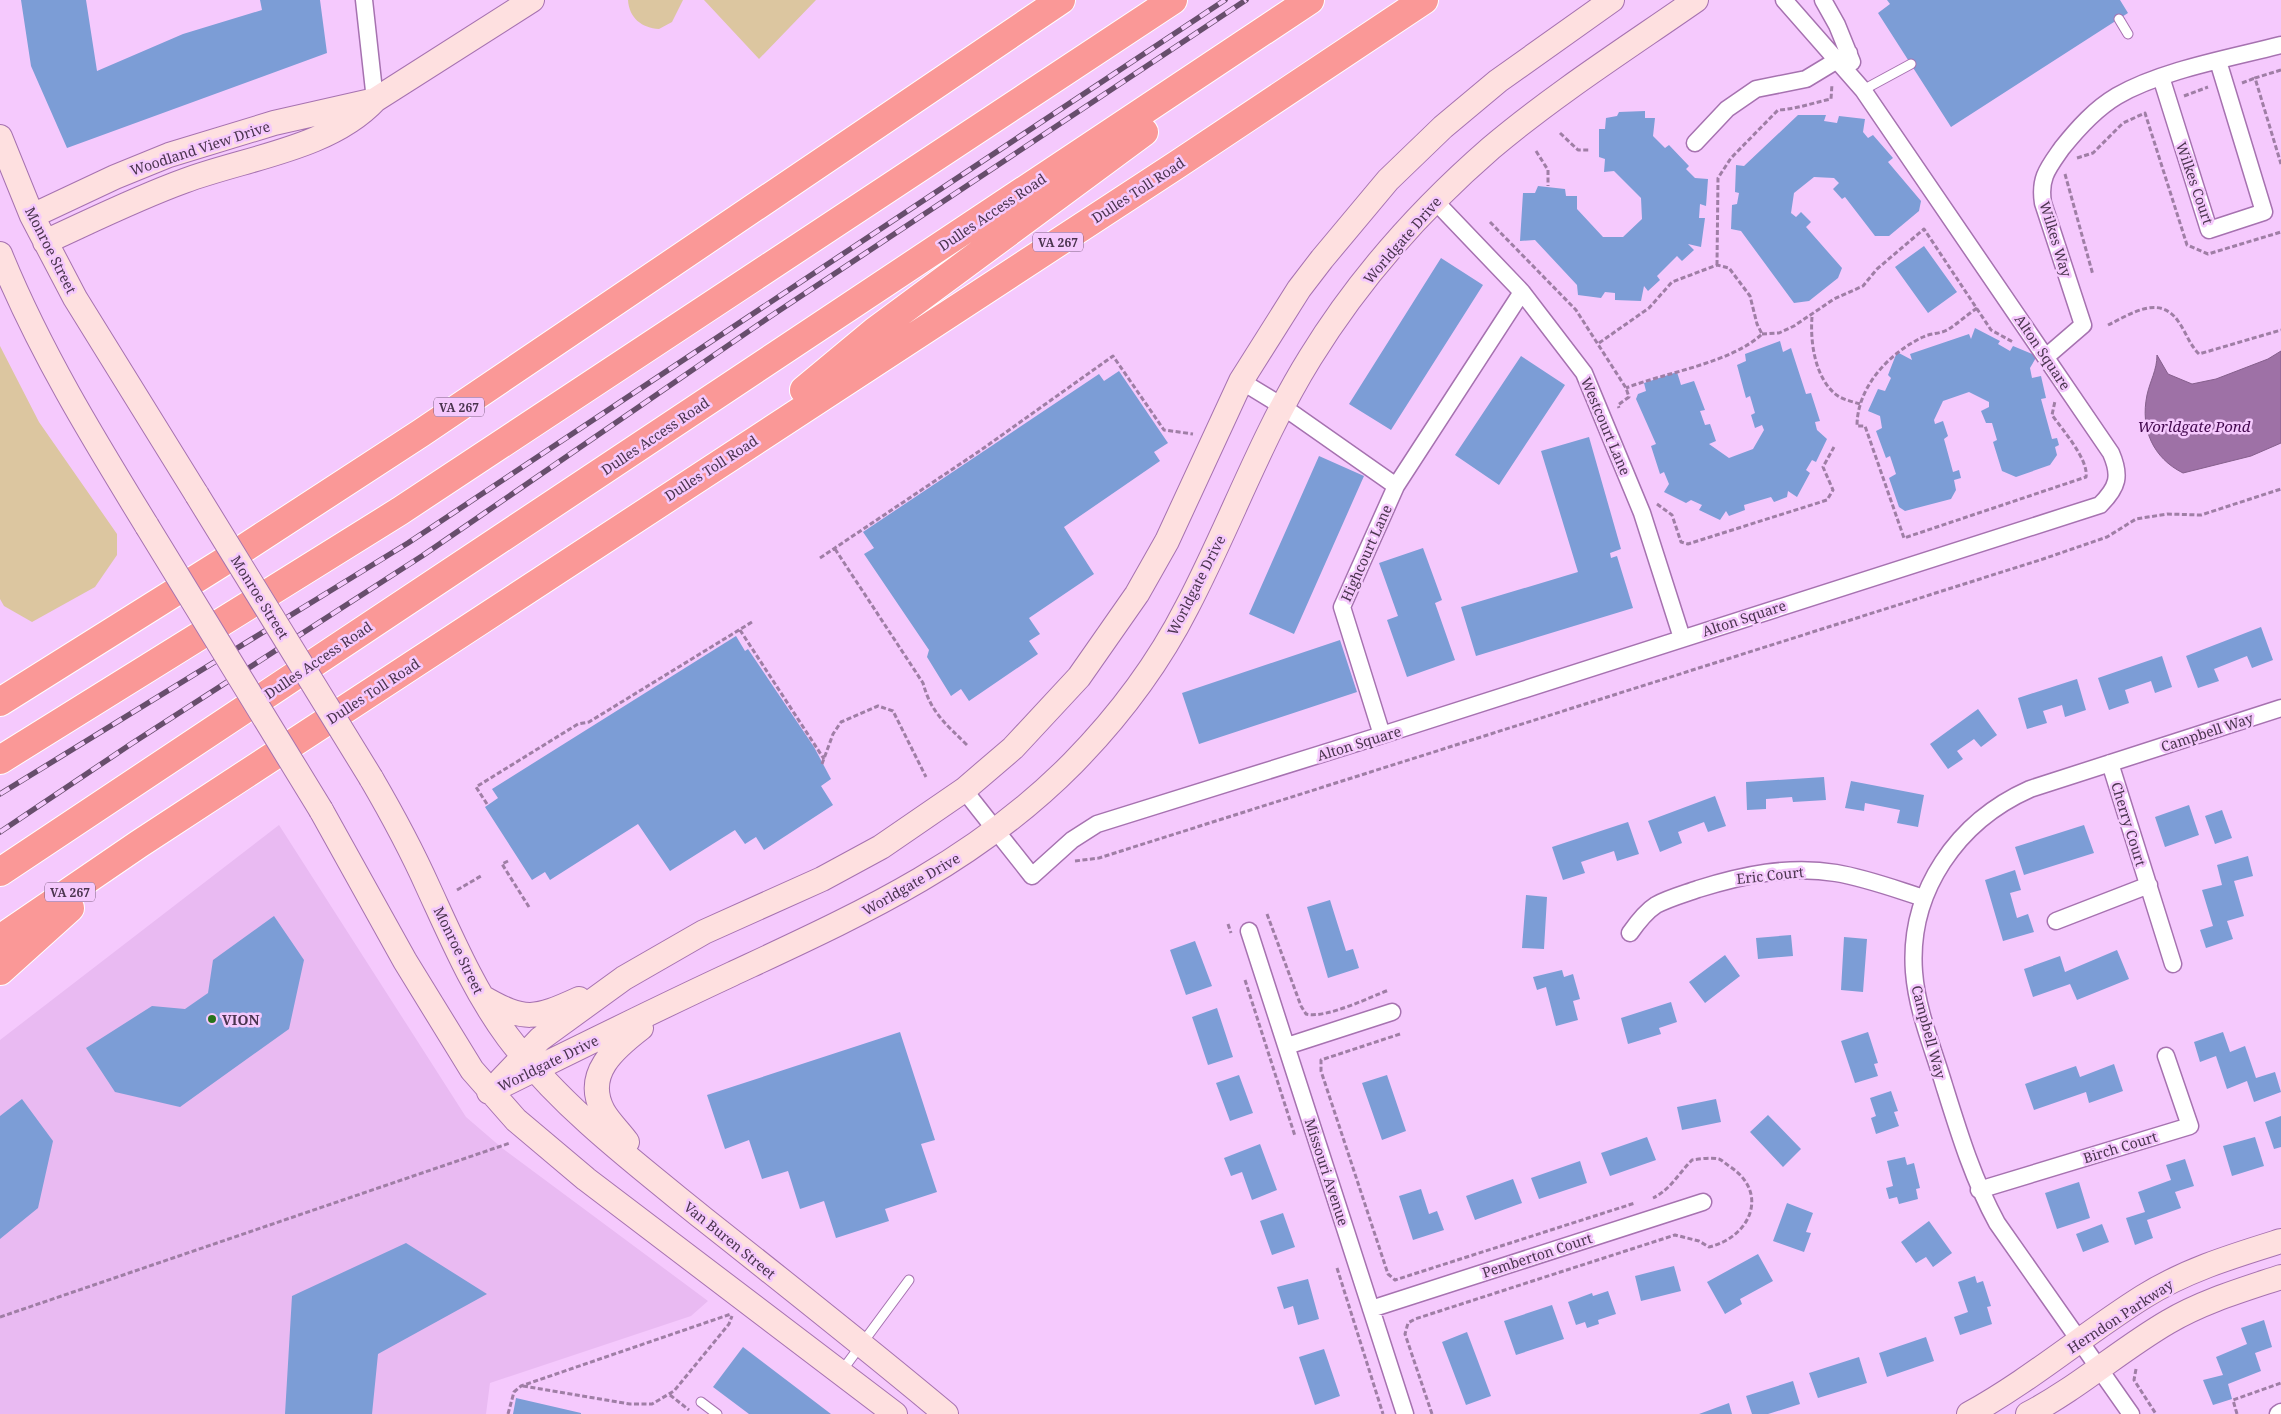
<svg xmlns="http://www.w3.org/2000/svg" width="2281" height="1414" font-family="'Noto Serif',serif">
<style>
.built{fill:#e9baf2}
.green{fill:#dcc6a0}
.water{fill:#9e71a6;stroke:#855f8c}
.building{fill:#7c9dd6}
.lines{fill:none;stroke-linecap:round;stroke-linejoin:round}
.lane-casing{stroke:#a672b0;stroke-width:11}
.street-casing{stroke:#a672b0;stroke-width:19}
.secondary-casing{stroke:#a672b0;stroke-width:26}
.highway-casing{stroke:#fff;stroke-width:30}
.path{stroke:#9f7ea5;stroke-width:3;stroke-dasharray:5 2.5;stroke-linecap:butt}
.lane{stroke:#fff;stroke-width:9}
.street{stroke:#fff;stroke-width:16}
.secondary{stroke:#fee0e0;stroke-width:24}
.highway{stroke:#fa9897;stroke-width:28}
.rail-casing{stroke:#674e6c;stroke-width:5.5}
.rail{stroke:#f5c9fd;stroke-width:4;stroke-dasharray:11;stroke-linecap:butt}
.secondary-bridge-casing{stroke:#a672b0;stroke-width:26;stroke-linecap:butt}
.secondary-bridge{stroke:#fee0e0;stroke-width:24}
.poi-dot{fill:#27741a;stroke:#f5c9fd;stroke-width:2}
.labels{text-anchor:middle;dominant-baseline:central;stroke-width:5;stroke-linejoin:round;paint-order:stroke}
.shield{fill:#f5c9fd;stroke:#7d6182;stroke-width:1}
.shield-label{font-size:12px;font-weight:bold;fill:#4a344e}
.street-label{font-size:14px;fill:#4a344e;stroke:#f5c9fd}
.poi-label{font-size:14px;font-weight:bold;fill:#4a344e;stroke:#f5c9fd;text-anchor:start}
.water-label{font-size:15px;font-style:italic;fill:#42074d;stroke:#f5c9fd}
</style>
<rect width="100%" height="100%" fill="#f5c9fd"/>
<path class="built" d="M279,825L466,1117L502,1148L708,1301L691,1316L490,1383L486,1414H0V1040Z"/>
<path class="green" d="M628,0H683L672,22L659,29C642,28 629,18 628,0Z
M704,0H816L759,59Z
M0,346L39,422L117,534V555L95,587L32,622L4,606L0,599Z"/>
<path class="water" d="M2281,351V443L2251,456L2183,473C2153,458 2140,429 2147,395C2150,381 2157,370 2157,355L2168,374L2192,384L2216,379L2268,359Z"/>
<path class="building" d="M21,0H86L97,71L183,34L262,10L260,0H320L327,53L67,148L31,66Z
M1887,0H2120L2128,13L1951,127L1878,13L1890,4Z
M1645,111V118H1655L1653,136L1665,148L1669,145L1689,166L1686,169L1695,178L1708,179L1706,206L1700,204L1699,218H1705L1701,247L1688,244L1694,250L1682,261L1677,256L1657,276L1660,280L1648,291L1644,286L1641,301L1615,300V293L1605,292L1601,298L1578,295L1577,285L1535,240L1520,241L1523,193H1535L1538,186L1565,189L1566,196H1577V209L1603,237H1623L1642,219L1641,198L1614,171L1604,172L1605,159L1599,157V129H1605L1606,118L1617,116L1619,112Z
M1798,115H1826L1824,121L1837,123L1839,116L1865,119L1863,132L1868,138L1873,135L1893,158L1888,162L1921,201L1919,211L1889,236H1875L1845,197L1842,199L1833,189L1839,183L1834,178L1814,177L1794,193L1791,213L1796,217L1801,212L1811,222L1806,227L1842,268L1838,278L1809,301L1794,303L1741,231L1731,229L1732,205L1737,204L1739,193L1735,192L1736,165L1744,166Z
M1924,246L1957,292L1928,313L1895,267Z
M1441,258L1483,285L1391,430L1349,404Z
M1975,328L2000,341L1998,344L2010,351L2013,346L2037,356L2030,368L2032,378L2041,376L2046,398L2041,399L2052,439L2057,438L2059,445L2055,447L2057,455L2050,465L2016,477L2002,471L1993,442L1997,440L1992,423H1986L1981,411L1989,407V402L1969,392L1943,401L1934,420L1935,424L1943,421L1948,436L1944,439L1953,472L1959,470L1961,478L1954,480L1956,490L1951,499L1905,511L1899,507L1889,478L1896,474L1890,456L1886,458L1876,431L1882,428L1880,416L1868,411L1878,389L1885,391L1891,378L1888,375L1897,352L1912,360L1910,354L1969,334L1971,339Z
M1780,341L1783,352L1791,348L1806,394L1811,393L1820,421L1815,422L1817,430L1827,439L1816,462L1812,460L1806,470L1810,473L1797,497L1788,491L1787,497L1774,502L1771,497L1744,505L1745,510L1729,516L1726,511L1720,520L1699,510L1702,505L1691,500L1686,503L1664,492L1669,484L1664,472L1660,474L1651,446L1656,444L1636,399L1638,394L1646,391L1644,383L1677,372L1681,385L1694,381L1705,410L1700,411L1705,425L1710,424L1716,441L1709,444L1729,458L1753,449L1764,430L1762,425L1755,428L1751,415L1755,413L1750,396L1746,398L1737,365L1746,361L1745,354Z
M1521,356L1565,385L1499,485L1455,455Z
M1119,371L1168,443L1154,452L1160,461L1064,527L1094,574L1029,618L1040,634L1029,641L1038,654L969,701L961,689L951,696L927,657L929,650L864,554L874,548L863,532L1099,374L1104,381Z
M1589,437L1621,549L1610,553L1611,558L1617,556L1633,608L1476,656L1461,607L1578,572L1541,451Z
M1319,456L1364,476L1294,634L1249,614Z
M1423,548L1442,600L1435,603L1455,660L1407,677L1387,620L1398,616L1379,563Z
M2261,627L2273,660L2252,668L2247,656L2214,669L2219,681L2198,688L2186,656Z
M736,636L745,651L748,649L814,747L831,779L821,786L833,805L764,850L756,837L745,844L735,830L670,871L638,824L550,880L545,872L532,880L485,807L498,798L492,789Z
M1340,640L1357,692L1199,744L1182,693Z
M2162,656L2172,687L2155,693L2151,681L2125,690L2129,703L2109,710L2098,678Z
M2077,679L2086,710L2065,717L2062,705L2043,711L2047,723L2027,729L2018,698Z
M1978,709L1997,735L1981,747L1974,739L1957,751L1963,759L1948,769L1930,744Z
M1824,777L1826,800L1793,802L1792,797L1766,799V809L1747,810L1746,782Z
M1851,781L1924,795L1918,827L1897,823L1900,810L1865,803L1864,811L1845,808Z
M1715,796L1726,826L1708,832L1704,822L1678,832L1682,843L1660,852L1648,821Z
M2189,805L2199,835L2165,847L2155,817Z
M2222,810L2232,838L2215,844L2205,816Z
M1628,822L1639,854L1617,861L1614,851L1581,862L1585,873L1563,880L1552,847Z
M2084,825L2094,853L2024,875L2015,847Z
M2248,856L2253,876L2234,881L2244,916L2227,921L2233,939L2206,948L2200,930L2213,926L2202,890L2222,885L2217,865Z
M2015,870L2021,890L2010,893L2017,918L2028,914L2034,932L2003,941L1985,880Z
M1526,895L1547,897L1544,949L1522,948Z
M1330,900L1346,951L1353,949L1359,968L1328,978L1307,907Z
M274,916L304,960L289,1029L180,1107L115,1092L86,1048L152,1006L185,1009L208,993L213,960Z
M1791,935L1793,956L1758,959L1756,938Z
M1844,937L1867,939L1863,992L1841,990Z
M1195,941L1212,986L1186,995L1170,950Z
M2117,950L2129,979L2077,1000L2070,984L2033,997L2024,969L2060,956L2065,972Z
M1725,955L1740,976L1705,1003L1689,982Z
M1562,970L1564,977L1573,974L1580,999L1573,1001L1578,1020L1556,1026L1546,987L1537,990L1533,977Z
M1671,1002L1677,1022L1659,1028L1661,1034L1628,1044L1621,1018Z
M1217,1008L1233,1057L1208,1065L1192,1017Z
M900,1032L935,1140L921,1144L937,1192L885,1209L889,1221L836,1238L824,1201L800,1209L788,1171L762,1179L749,1140L725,1149L707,1095Z
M1868,1032L1878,1063L1874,1064L1878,1076L1855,1083L1841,1041Z
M2223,1032L2230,1052L2245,1046L2256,1078L2275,1072L2281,1092L2254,1102L2247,1081L2227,1089L2216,1056L2200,1062L2194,1042Z
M2114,1064L2123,1091L2089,1103L2086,1092L2034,1110L2025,1084L2076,1066L2080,1077Z
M1239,1075L1253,1113L1230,1121L1216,1083Z
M1387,1075L1406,1131L1382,1140L1362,1083Z
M1891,1091L1898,1111L1894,1112L1899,1126L1876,1134L1871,1118L1876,1116L1870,1098Z
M22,1099L53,1141L38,1208L0,1239V1116Z
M1716,1099L1721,1122L1682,1130L1677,1107Z
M1768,1115L1801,1149L1783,1167L1750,1132Z
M2281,1116V1147L2274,1149L2265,1122Z
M1647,1137L1656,1160L1610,1176L1601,1153Z
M2255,1137L2264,1166L2232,1176L2223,1146Z
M1260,1144L1277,1190L1252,1200L1242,1172L1231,1176L1224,1158Z
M1905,1157L1907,1165L1914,1163L1920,1188L1916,1189L1918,1199L1899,1204L1897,1197L1889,1199L1886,1188L1893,1186L1887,1161Z
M2185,1159L2194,1186L2175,1192L2181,1208L2147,1220L2153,1238L2135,1245L2126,1218L2145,1212L2138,1192L2171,1180L2166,1165Z
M1580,1161L1587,1183L1539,1199L1531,1178Z
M1513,1179L1522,1203L1475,1220L1466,1196Z
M2079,1182L2090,1218L2057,1229L2045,1193Z
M1421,1189L1429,1214L1437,1211L1444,1230L1413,1240L1399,1196Z
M1787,1203L1813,1213L1806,1232L1811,1233L1804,1252L1773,1241Z
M1283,1213L1295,1247L1272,1255L1260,1221Z
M1929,1221L1952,1253L1933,1267L1926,1257L1916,1263L1901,1242Z
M2102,1224L2109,1242L2083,1252L2076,1234Z
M406,1243L487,1294L378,1354L372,1414H285L292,1296Z
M1758,1254L1773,1281L1740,1299L1742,1304L1725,1314L1707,1282Z
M1674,1266L1681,1291L1641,1301L1635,1276Z
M1975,1276L1977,1283L1983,1281L1991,1306L1987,1307L1992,1324L1960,1335L1954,1317L1968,1312L1958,1282Z
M1308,1279L1319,1319L1298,1325L1293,1306L1284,1309L1277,1287Z
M1608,1291L1616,1314L1598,1320L1599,1324L1587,1328L1585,1322L1576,1325L1568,1302L1592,1293L1593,1296Z
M1552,1305L1564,1339L1516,1355L1504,1321Z
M2264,1320L2272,1347L2255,1353L2261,1371L2228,1384L2232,1399L2213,1405L2203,1380L2223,1375L2216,1357L2247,1344L2241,1328Z
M1467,1332L1491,1396L1466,1405L1442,1342Z
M1926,1337L1934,1361L1887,1377L1879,1353Z
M743,1347L831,1414H749L713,1387Z
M1324,1349L1340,1396L1315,1405L1299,1357Z
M1859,1357L1867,1383L1818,1398L1809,1373Z
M1793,1381L1800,1404L1768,1414H1752L1746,1396Z
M516,1398L581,1413V1414H513Z
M1729,1403L1732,1414H1699Z"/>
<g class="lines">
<defs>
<path id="lane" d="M2119,19L2128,34
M1863,90L1911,64
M841,1372L909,1280
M701,1402L717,1414"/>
<path id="street" d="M364,0L375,100
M1823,0L1837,25L1852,62
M2161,77L2209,230L2264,212L2218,61
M1695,143L1727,109L1756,89L1806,79L1849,53
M1435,201L1522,292L1584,373L1642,513L1682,638
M2047,356L2083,325L2043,203C2039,178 2048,168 2062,148C2078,128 2095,109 2117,96C2162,70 2231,58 2281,45
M1241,381L1282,406L1396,486
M1382,735L1342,607L1396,486L1522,292
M2110,763L2173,964
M964,790L1032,876L1072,840L1097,824L1382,735L2100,505C2118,487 2121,476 2111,453L1863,90L1784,0
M2056,921L2149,885
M1249,931L1405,1414
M1630,933C1637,923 1645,912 1656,905C1669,898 1684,894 1698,889C1743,875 1789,865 1836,873C1866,878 1895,889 1924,898
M1287,1046L1392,1012
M1979,1190L2190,1126L2166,1056
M1371,1309L1703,1202
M2131,1414L1997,1223C1973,1179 1959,1133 1944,1085C1933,1048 1917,1011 1914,972C1908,891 1958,821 2030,789L2281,708
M2278,1414L2281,1412"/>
<path id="secondary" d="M0,137L32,216L75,298L197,495
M32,216L115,177L169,155L274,123L371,101
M45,242C91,221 137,198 184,181C245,158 329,149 375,100L532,0
M0,254C39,350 93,438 147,526
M371,778C392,814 411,849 428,887C452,939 474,991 508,1037C562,1108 635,1163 704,1219C785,1283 866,1347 946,1414
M321,810L405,961L472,1070L516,1120L586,1179L895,1414
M482,997C525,1022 535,1019 579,999
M501,1080L540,1039L624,978L704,932L822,879L881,847L964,790L1013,748L1079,677L1137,594L1167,541L1241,381L1299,289L1322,259L1388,180L1443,127L1498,81L1612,0
M489,1092C570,1052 650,1012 732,974C858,915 973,864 1073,763C1118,717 1158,664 1187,607C1230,525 1261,437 1310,358C1358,280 1422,208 1491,148C1555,94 1627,48 1696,0
M627,1142C620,1132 609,1122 603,1111C583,1074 615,1048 641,1028
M1969,1414C2031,1380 2084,1334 2143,1297C2186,1270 2233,1256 2281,1241
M2028,1414C2078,1388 2120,1350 2168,1322C2204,1301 2242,1290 2281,1277"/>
<path id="highway" d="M804,390L875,331L1144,132
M0,702L223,562L421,433L1061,0
M0,760L400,511L1173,0
M0,872L1310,0
M0,939L139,844L1178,164L1424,0
M0,971L70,908"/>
</defs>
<use href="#lane" class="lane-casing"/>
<use href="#street" class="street-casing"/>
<use href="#secondary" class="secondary-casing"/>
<use href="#highway" class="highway-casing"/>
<path class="path" d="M2281,70L2255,78L2281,164
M2242,83L2255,78
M2184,96L2208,87
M1560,133L1578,150H1590
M1536,151L1548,170V186
M2077,158L2093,153L2123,123L2145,113L2187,245L2208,254L2281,232
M2065,174L2093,275
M1490,222L1576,310L1626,388L1629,397L1618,405L1619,408
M1717,265L1718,178L1731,158L1778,110C1797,109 1812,103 1831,99L1832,84
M1977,308C1967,315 1958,323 1949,329C1941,334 1931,333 1923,337C1889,353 1857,387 1857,426H1865L1904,538L2086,477C2089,460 2062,429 2052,415L2055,401
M1812,317C1810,342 1815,380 1838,396C1844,400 1854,402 1860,404
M2108,325C2131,314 2159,294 2178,321C2186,332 2189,344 2199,354L2281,330
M1762,334L1779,333L1794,326L1834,299L1863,286L1877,269L1924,229L1991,330L2013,342
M1599,343L1649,308L1672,282L1717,265L1729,268L1750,296L1757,324L1762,334C1731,363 1667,372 1626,388
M1657,504L1672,515L1681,542L1688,544L1827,500L1833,490L1823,467L1834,447
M835,549L923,683C931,713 946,724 967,745
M820,558L981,450L1113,356L1164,430L1193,434
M740,630L824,759
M822,764L833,734L841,722L878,706L893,711L926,777
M487,804L476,787L578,724L589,722L752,622
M508,861L502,864L529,907
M1075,861L1099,858L2043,559L2107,537L2136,519L2167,514L2201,515L2281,489
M457,890L481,876
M1267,914L1301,1006L1306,1014C1326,1019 1370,997 1389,990
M1228,924L1231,933
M1245,980L1295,1136
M1400,1034L1321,1060V1071L1388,1274L1395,1280L1635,1203
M1337,1268L1383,1414
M0,1317L510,1143
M2136,1369L2134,1380L2156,1414
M523,1386L630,1404H652L674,1391L729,1324L732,1316
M670,1395L689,1410
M508,1414L514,1392L521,1386L731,1314
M1432,1414L1405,1334L1408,1323L1415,1319L1675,1235L1699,1241L1709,1247C1751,1237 1770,1192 1729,1166C1726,1164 1722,1160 1719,1159C1711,1157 1700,1159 1692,1160C1679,1173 1670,1190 1653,1198
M2237,1414L2233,1400L2281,1383"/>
<use href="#lane" class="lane"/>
<use href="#street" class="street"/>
<use href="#secondary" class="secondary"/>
<use href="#highway" class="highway"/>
<defs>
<path id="rail" d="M0,794L408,543L1225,0
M0,832L131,744L422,556L768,318L1246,0"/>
</defs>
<use href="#rail" class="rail-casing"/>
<use href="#rail" class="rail"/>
<defs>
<path id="secondary-bridge" d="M197,495L371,778
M147,526L321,810"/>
</defs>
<use href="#secondary-bridge" class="secondary-bridge-casing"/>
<use href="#secondary-bridge" class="secondary-bridge"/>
</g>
<circle class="poi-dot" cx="212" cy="1019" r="5"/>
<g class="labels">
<g class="shield">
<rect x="1033" y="232.5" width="50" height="19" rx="4"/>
<rect x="434" y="397.5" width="50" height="19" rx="4"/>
<rect x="45" y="882.5" width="50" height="19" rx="4"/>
</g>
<g class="shield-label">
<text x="1058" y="242">VA 267</text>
<text x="459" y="407">VA 267</text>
<text x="70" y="892">VA 267</text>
</g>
<g class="street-label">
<text transform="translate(200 148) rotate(-18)">Woodland View Drive</text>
<text transform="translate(2195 183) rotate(71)">Wilkes Court</text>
<text transform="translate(1138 190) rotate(-33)">Dulles Toll Road</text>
<text transform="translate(992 212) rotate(-34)">Dulles Access Road</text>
<text transform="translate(2056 239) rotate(73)">Wilkes Way</text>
<text transform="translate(1402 240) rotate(-49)">Worldgate Drive</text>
<text transform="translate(51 250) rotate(63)">Monroe Street</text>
<text transform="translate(2043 352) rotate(56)">Alton Square</text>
<text transform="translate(1606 426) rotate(67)">Westcourt Lane</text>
<text transform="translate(655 436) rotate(-34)">Dulles Access Road</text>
<text transform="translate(711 468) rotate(-33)">Dulles Toll Road</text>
<text transform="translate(1366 553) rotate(-66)">Highcourt Lane</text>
<text transform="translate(1196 585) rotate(-63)">Worldgate Drive</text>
<text transform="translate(260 597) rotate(58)">Monroe Street</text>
<text transform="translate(1744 618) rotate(-18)">Alton Square</text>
<text transform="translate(318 660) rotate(-34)">Dulles Access Road</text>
<text transform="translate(373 691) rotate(-33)">Dulles Toll Road</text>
<text transform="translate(2207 732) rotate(-18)">Campbell Way</text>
<text transform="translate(1359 743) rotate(-17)">Alton Square</text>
<text transform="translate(2129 824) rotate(73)">Cherry Court</text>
<text transform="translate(1770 875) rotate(-6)">Eric Court</text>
<text transform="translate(911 884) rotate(-30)">Worldgate Drive</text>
<text transform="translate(459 950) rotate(64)">Monroe Street</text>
<text transform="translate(1929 1032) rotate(75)">Campbell Way</text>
<text transform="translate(548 1063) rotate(-26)">Worldgate Drive</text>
<text transform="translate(2120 1147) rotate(-17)">Birch Court</text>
<text transform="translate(1327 1172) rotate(72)">Missouri Avenue</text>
<text transform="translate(730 1240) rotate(39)">Van Buren Street</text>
<text transform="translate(1537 1255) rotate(-18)">Pemberton Court</text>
<text transform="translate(2120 1316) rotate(-33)">Herndon Parkway</text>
</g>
<g class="poi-label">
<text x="222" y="1019">VION</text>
</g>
<g class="water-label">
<text x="2194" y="426">Worldgate Pond</text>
</g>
</g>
</svg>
